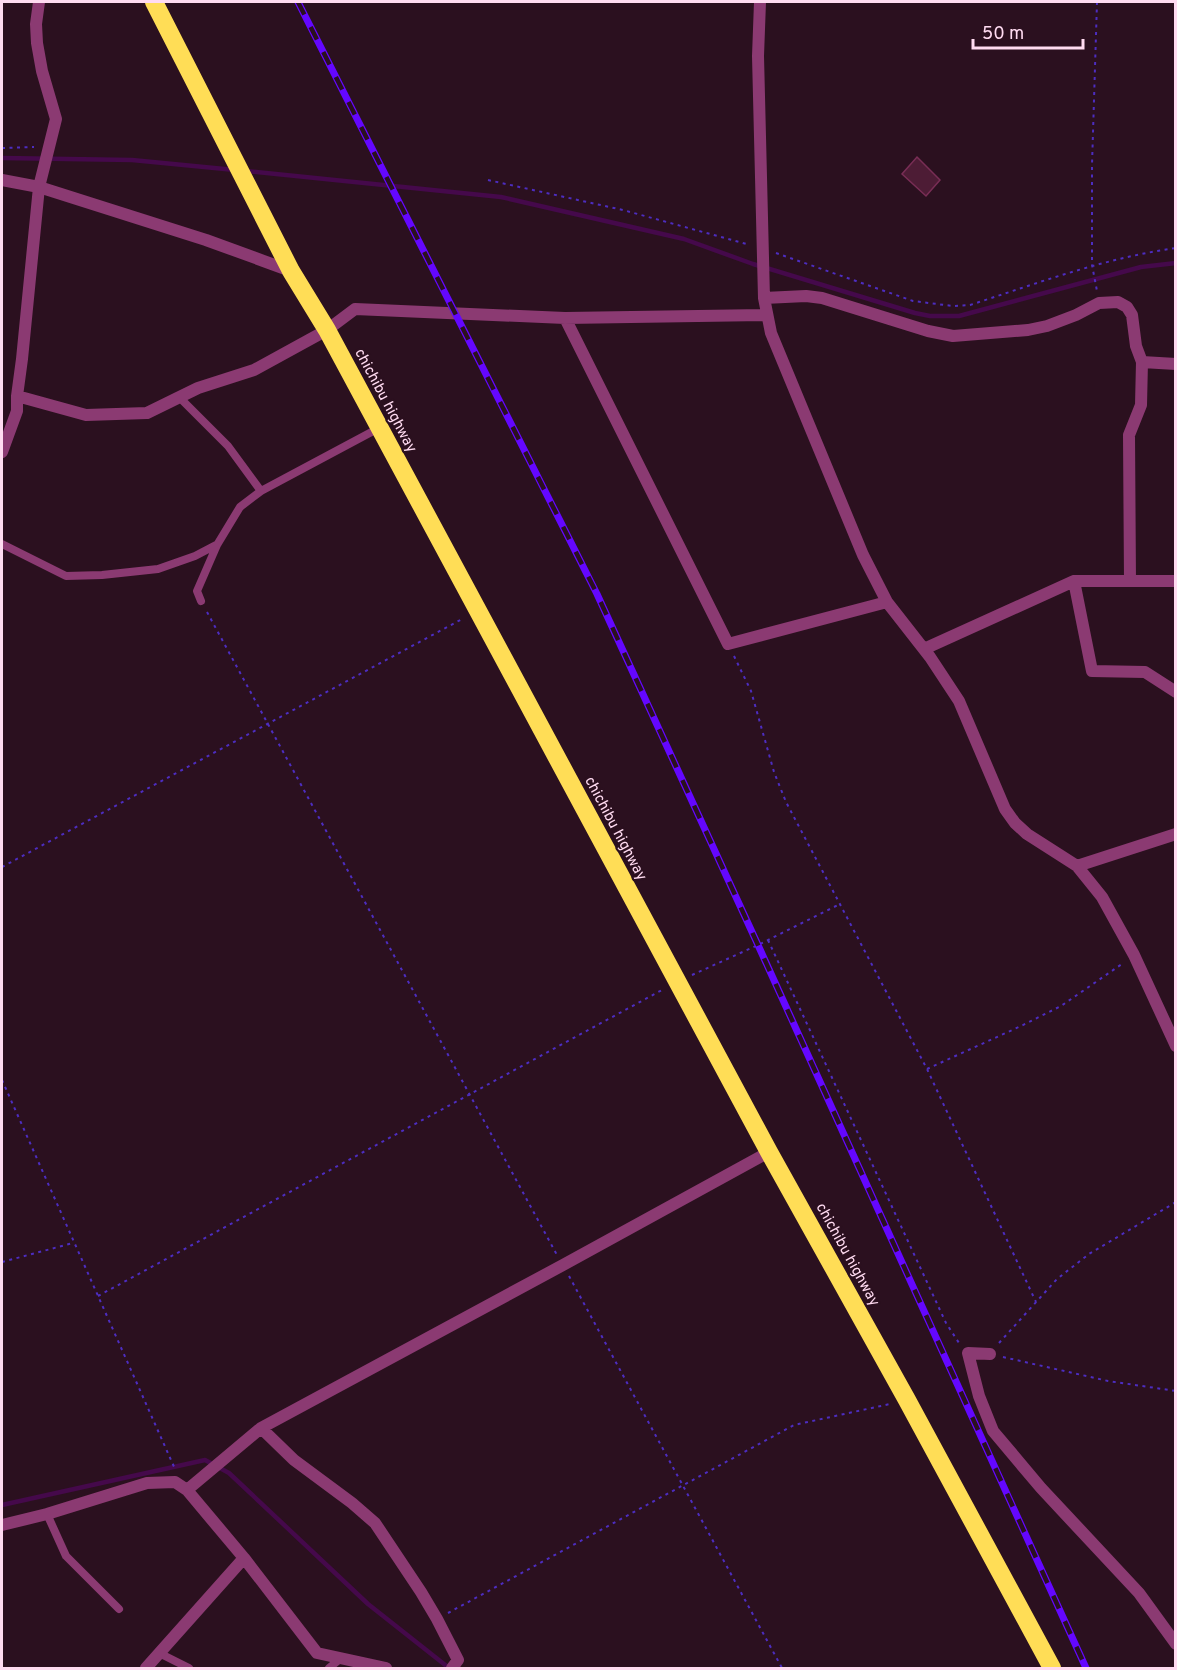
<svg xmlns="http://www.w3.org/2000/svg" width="1177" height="1670" font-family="Overpass,sans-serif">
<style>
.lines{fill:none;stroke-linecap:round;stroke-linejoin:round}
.stream{stroke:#45094b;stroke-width:4.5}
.building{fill:#4d1c35;stroke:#792d55;stroke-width:1.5}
.path{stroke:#4d2dc0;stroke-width:2;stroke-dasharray:3 4.5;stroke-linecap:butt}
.lane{stroke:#8b3a72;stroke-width:8}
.street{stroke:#8b3a72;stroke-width:12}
.highway{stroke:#ffdd56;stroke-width:18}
.rail-casing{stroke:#6407ff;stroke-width:7}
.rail{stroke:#2b101f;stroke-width:4.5;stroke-dasharray:14;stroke-linecap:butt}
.labels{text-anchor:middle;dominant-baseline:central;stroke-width:4.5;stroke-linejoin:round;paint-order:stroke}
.street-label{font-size:15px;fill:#ffdbf1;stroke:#2b101f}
</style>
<rect width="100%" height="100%" fill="#2b101f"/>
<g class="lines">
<path class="stream" d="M2,158L132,160L235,170
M246,171L501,197L684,239L753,264L915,313L930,316H959L1141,267L1176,263
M2,1505L205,1460L229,1473L368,1604L449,1668"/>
</g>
<path class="building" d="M917,157L940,180L926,196L902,174Z"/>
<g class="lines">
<path class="path" d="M1097,2L1092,165V265L1097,291
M2,148L34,147
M488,180L623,210L750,245
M776,253L913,301L953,306L970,305C1038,283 1105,258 1176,248
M207,612L557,1255
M734,656L751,691L774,772L786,802L927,1069L1036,1302
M2,867L464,618
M768,940L946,1323L959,1343
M692,975L758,945L840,904
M927,1069L1021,1026L1061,1006L1122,964
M2,1080L175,1469
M2,1262L73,1243
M569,1276L782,1668
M98,1296L662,990
M999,1343L1057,1279L1089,1254L1176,1202
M1003,1357L1108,1381L1176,1391
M448,1613L794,1425L890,1404"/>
<path class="lane" d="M179,397L228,446L261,491
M2,544L66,576L102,575L158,569L195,556L216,545
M201,601L197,591L217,545L240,507L261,491L379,428
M47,1514L66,1556L119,1609
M159,1653L189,1668
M329,1668L340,1659"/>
<path class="street" d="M760,2L758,56L764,298L771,333L863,555L887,602L930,657L959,701L1005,809L1015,823L1027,834L1077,866L1102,897L1134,955L1176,1046
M2,180L39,187L206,240L291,271
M764,298L806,296L822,298L928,331L953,336L1028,330L1047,326L1076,315L1099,303L1118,302L1127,307L1132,315L1136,346L1142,362L1176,364
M565,318L728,644L887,602
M17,396L86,415L147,413L198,388L254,370L327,330L355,309L565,318L766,315
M2,452L17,411V396L22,359L39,187L56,119L42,71L37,43L36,24L39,2
M1074,581L1092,671L1145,672L1176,692
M1130,581L1129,435L1141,405L1142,362
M924,649L1074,581H1176
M1077,866L1176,834
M990,1354L968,1353L979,1396L993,1431L1041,1488L1139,1593L1176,1644
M261,1428L294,1460L352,1503L375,1523L421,1592L437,1619L458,1660L452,1668
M187,1490L261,1428L563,1265L769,1152
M2,1525L47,1514L147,1483L175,1482L187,1490L244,1558L317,1653L386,1668
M146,1668L244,1558"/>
<path class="highway" d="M154,2L291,271L327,330L769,1152L907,1400L1052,1668"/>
<defs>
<path id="rail" d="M298,2L597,594L758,945L1086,1668"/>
</defs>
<use href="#rail" class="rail-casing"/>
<use href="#rail" class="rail"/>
</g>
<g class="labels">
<g class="street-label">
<text transform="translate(385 401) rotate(62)">chichibu highway</text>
<text transform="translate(615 829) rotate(62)">chichibu highway</text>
<text transform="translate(847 1255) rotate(61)">chichibu highway</text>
</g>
</g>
<rect width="1177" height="1670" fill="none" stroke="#ffdbf1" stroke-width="6"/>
<path d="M973 39v9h110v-9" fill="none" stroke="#ffdbf1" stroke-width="3"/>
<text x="982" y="39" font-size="18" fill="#ffdbf1" stroke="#2b101f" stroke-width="4.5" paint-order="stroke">50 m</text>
</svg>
